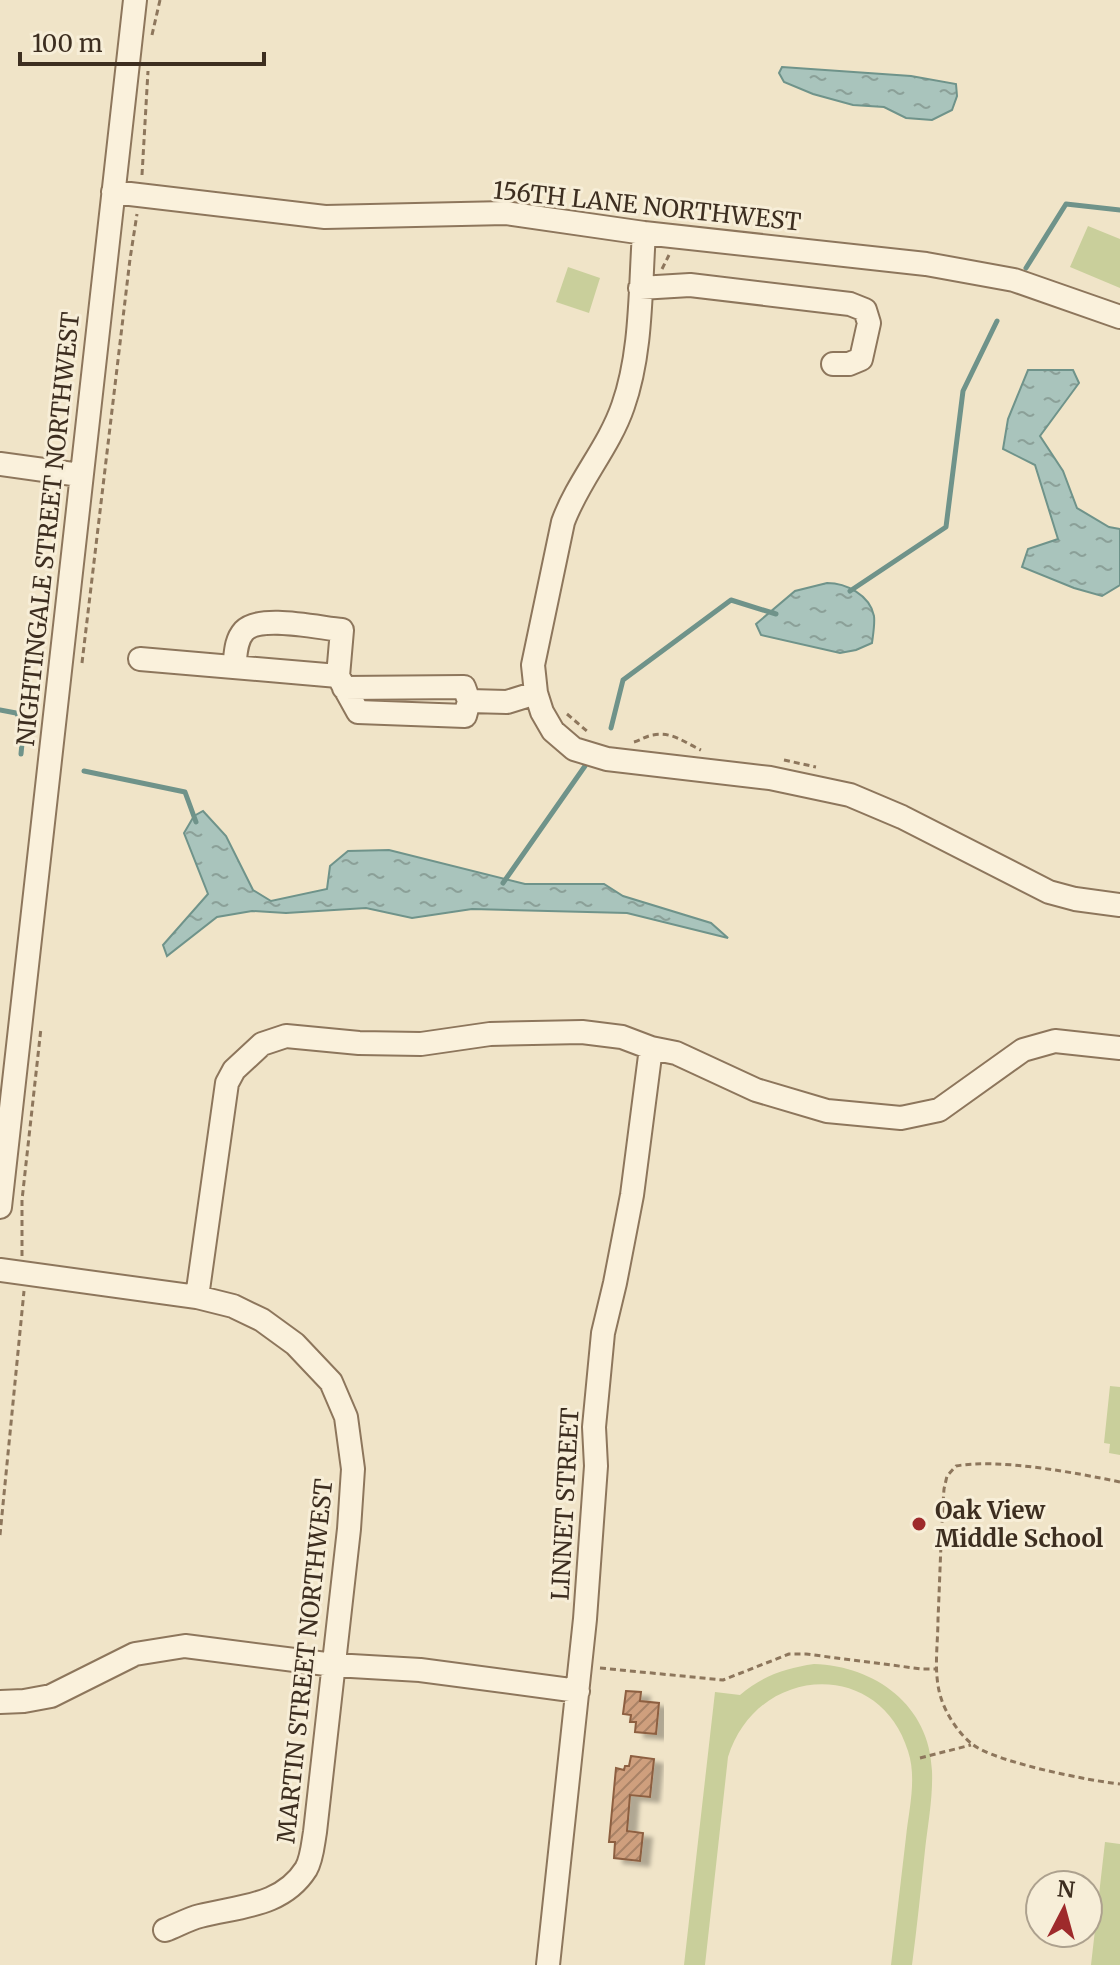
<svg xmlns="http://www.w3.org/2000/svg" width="1120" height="1965" font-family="Merriweather,serif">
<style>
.garden{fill:#c9cf9b}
.water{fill:url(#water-ripples);stroke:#6f938a;stroke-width:2}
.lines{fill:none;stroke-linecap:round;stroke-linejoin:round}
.stream{stroke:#6f938a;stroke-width:5}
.building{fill:url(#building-hatch);stroke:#8d5f41;stroke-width:2;filter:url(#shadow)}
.minor-casing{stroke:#8d765c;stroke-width:26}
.path{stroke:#8d765c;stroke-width:3;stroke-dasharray:6 4;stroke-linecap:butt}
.minor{stroke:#faf1dc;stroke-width:22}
.poi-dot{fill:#9e2a2b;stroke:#f7eed8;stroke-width:3}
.labels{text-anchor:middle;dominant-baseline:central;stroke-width:6;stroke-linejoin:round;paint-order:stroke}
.street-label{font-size:24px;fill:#3d2e20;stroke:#f7eed8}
.poi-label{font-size:24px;font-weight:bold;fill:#3d2e20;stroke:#f7eed8;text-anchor:start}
</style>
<defs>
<pattern id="water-ripples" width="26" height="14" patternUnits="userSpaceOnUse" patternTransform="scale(2)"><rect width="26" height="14" fill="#a9c4bc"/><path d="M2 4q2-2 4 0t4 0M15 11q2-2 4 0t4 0" fill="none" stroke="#8ba098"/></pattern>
<pattern id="building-hatch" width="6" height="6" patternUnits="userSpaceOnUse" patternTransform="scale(2)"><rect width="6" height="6" fill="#cf9f7d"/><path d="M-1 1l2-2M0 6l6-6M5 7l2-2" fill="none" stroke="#a98266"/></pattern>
<filter id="shadow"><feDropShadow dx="9" dy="5" stdDeviation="2" flood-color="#0004"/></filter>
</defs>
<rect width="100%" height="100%" fill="#f0e4c8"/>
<path class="garden" d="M1088,226L1120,239V288L1070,267Z
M568,267L600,278L589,313L556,302Z
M1110,1386L1120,1387V1455L1109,1453L1110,1444L1104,1443Z
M814,1664C875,1666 930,1705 932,1771C933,1797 928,1824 925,1850C921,1888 917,1927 912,1965H891C896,1922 901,1880 906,1837C909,1809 917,1778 908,1751C880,1658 757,1664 728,1757L705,1965H684L715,1692L740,1695C762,1676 786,1668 814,1664Z
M1105,1842L1120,1844V1965H1091Z"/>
<path class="water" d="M782,67L911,76L956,84L957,96L952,110L932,120L906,118L884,107L853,105L813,94L784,82L779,73Z
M1028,370H1073L1079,383L1040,436L1063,471L1077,508L1109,527L1120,529V585L1102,596L1074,588L1022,567L1028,549L1058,539L1035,465L1003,449L1008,419Z
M827,583C846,583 870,595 874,616C875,624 873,635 872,643L856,650L840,653L761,635L756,624L795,591Z
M203,811L226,836L253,890L271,901L327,889L330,866L348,851L389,850L525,884H604L623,896L711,923L728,938L627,913L472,909L412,918L366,908L286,913L252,911L217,917L167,956L163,945L208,894L184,833L194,816Z"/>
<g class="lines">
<path class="stream" d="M1026,268L1066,204L1120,210
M850,591L946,527L963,391L997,321
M0,710L16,713L24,722L21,754
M611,728L623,680L731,600L776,614
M84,771L185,792L196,822
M503,883L585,766"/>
</g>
<path class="building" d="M626,1691L641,1692L640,1701L659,1703L656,1734L635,1732L636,1722H630L631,1715L623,1714Z
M631,1756L654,1759L650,1797L630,1795L627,1831L643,1833L640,1861L614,1858L615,1842H609L616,1768L624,1770L625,1766H629Z"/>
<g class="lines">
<defs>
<path id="minor" d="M113,192L325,217L506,213L644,233L926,264L1014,280L1120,317
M644,233C640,290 642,352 623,406C609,447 578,481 563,522L533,665L536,693L542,712L553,731L574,749L607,759L770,778L850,795L902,817L1049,892L1075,899L1120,905
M640,288L690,285L850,304L865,310L869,323L861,359L849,364H833
M0,464L80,475
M140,659L338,676L358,712L465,716L469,701L507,702L536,693
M234,667C236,655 235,641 244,631C260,614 319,628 342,630L338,676
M344,688L464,687L469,701
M0,1207L135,0
M0,1270L197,1297L233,1306L262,1320L295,1344L331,1382L346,1417L353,1469L349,1529L315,1832C313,1843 312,1859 306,1869C282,1907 238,1906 200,1916C188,1919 176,1926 165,1930
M197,1297L227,1083L234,1070L262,1044L286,1036L359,1043L421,1044L490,1034L582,1032L622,1037L651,1048L676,1053L756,1090L827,1111L901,1118L939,1110L1023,1050L1055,1041L1120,1048
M0,1702L24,1701L51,1696L135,1654L185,1646L334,1665L420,1670L578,1691
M548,1965L585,1619L596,1466L594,1427L603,1333L615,1283L632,1195L651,1048"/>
</defs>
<use href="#minor" class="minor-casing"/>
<path class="path" d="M152,35L160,0
M142,175L148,71
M662,269L669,255
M82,663L130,259L137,214
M567,714L588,732
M634,742C641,740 646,736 653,735C672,731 685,743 701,750
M784,760L816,767
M22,1256V1200L41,1028
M1120,1482C1077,1473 998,1458 956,1466L947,1476L944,1489C941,1532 940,1575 938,1619C938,1645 933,1673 941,1698C946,1714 959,1734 972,1744C994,1762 1090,1781 1120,1784
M0,1535L24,1291
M600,1668L723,1680L789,1654H806L922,1669H937
M920,1758L971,1745"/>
<use href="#minor" class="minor"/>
</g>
<circle class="poi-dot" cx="919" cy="1524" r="8"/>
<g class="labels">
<g class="street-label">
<text transform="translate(647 206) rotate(6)">156TH LANE NORTHWEST</text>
<text transform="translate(48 529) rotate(-84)">NIGHTINGALE STREET NORTHWEST</text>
<text transform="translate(565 1504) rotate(-87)">LINNET STREET</text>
<text transform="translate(305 1661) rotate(-84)">MARTIN STREET NORTHWEST</text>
</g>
<g class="poi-label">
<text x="935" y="1510">Oak View<tspan x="935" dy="28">Middle School</tspan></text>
</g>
</g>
<g transform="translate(1064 1909) rotate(6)"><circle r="38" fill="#f7eed8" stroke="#ada18e" stroke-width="2"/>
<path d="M0-6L14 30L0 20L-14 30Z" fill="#9e2a2b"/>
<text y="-12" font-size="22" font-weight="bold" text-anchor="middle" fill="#3d2e20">N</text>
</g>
<path d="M20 52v12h244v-12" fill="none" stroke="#3d2e20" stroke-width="4"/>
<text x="32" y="52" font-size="24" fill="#3d2e20" stroke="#f7eed8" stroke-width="6" paint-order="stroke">100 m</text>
</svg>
